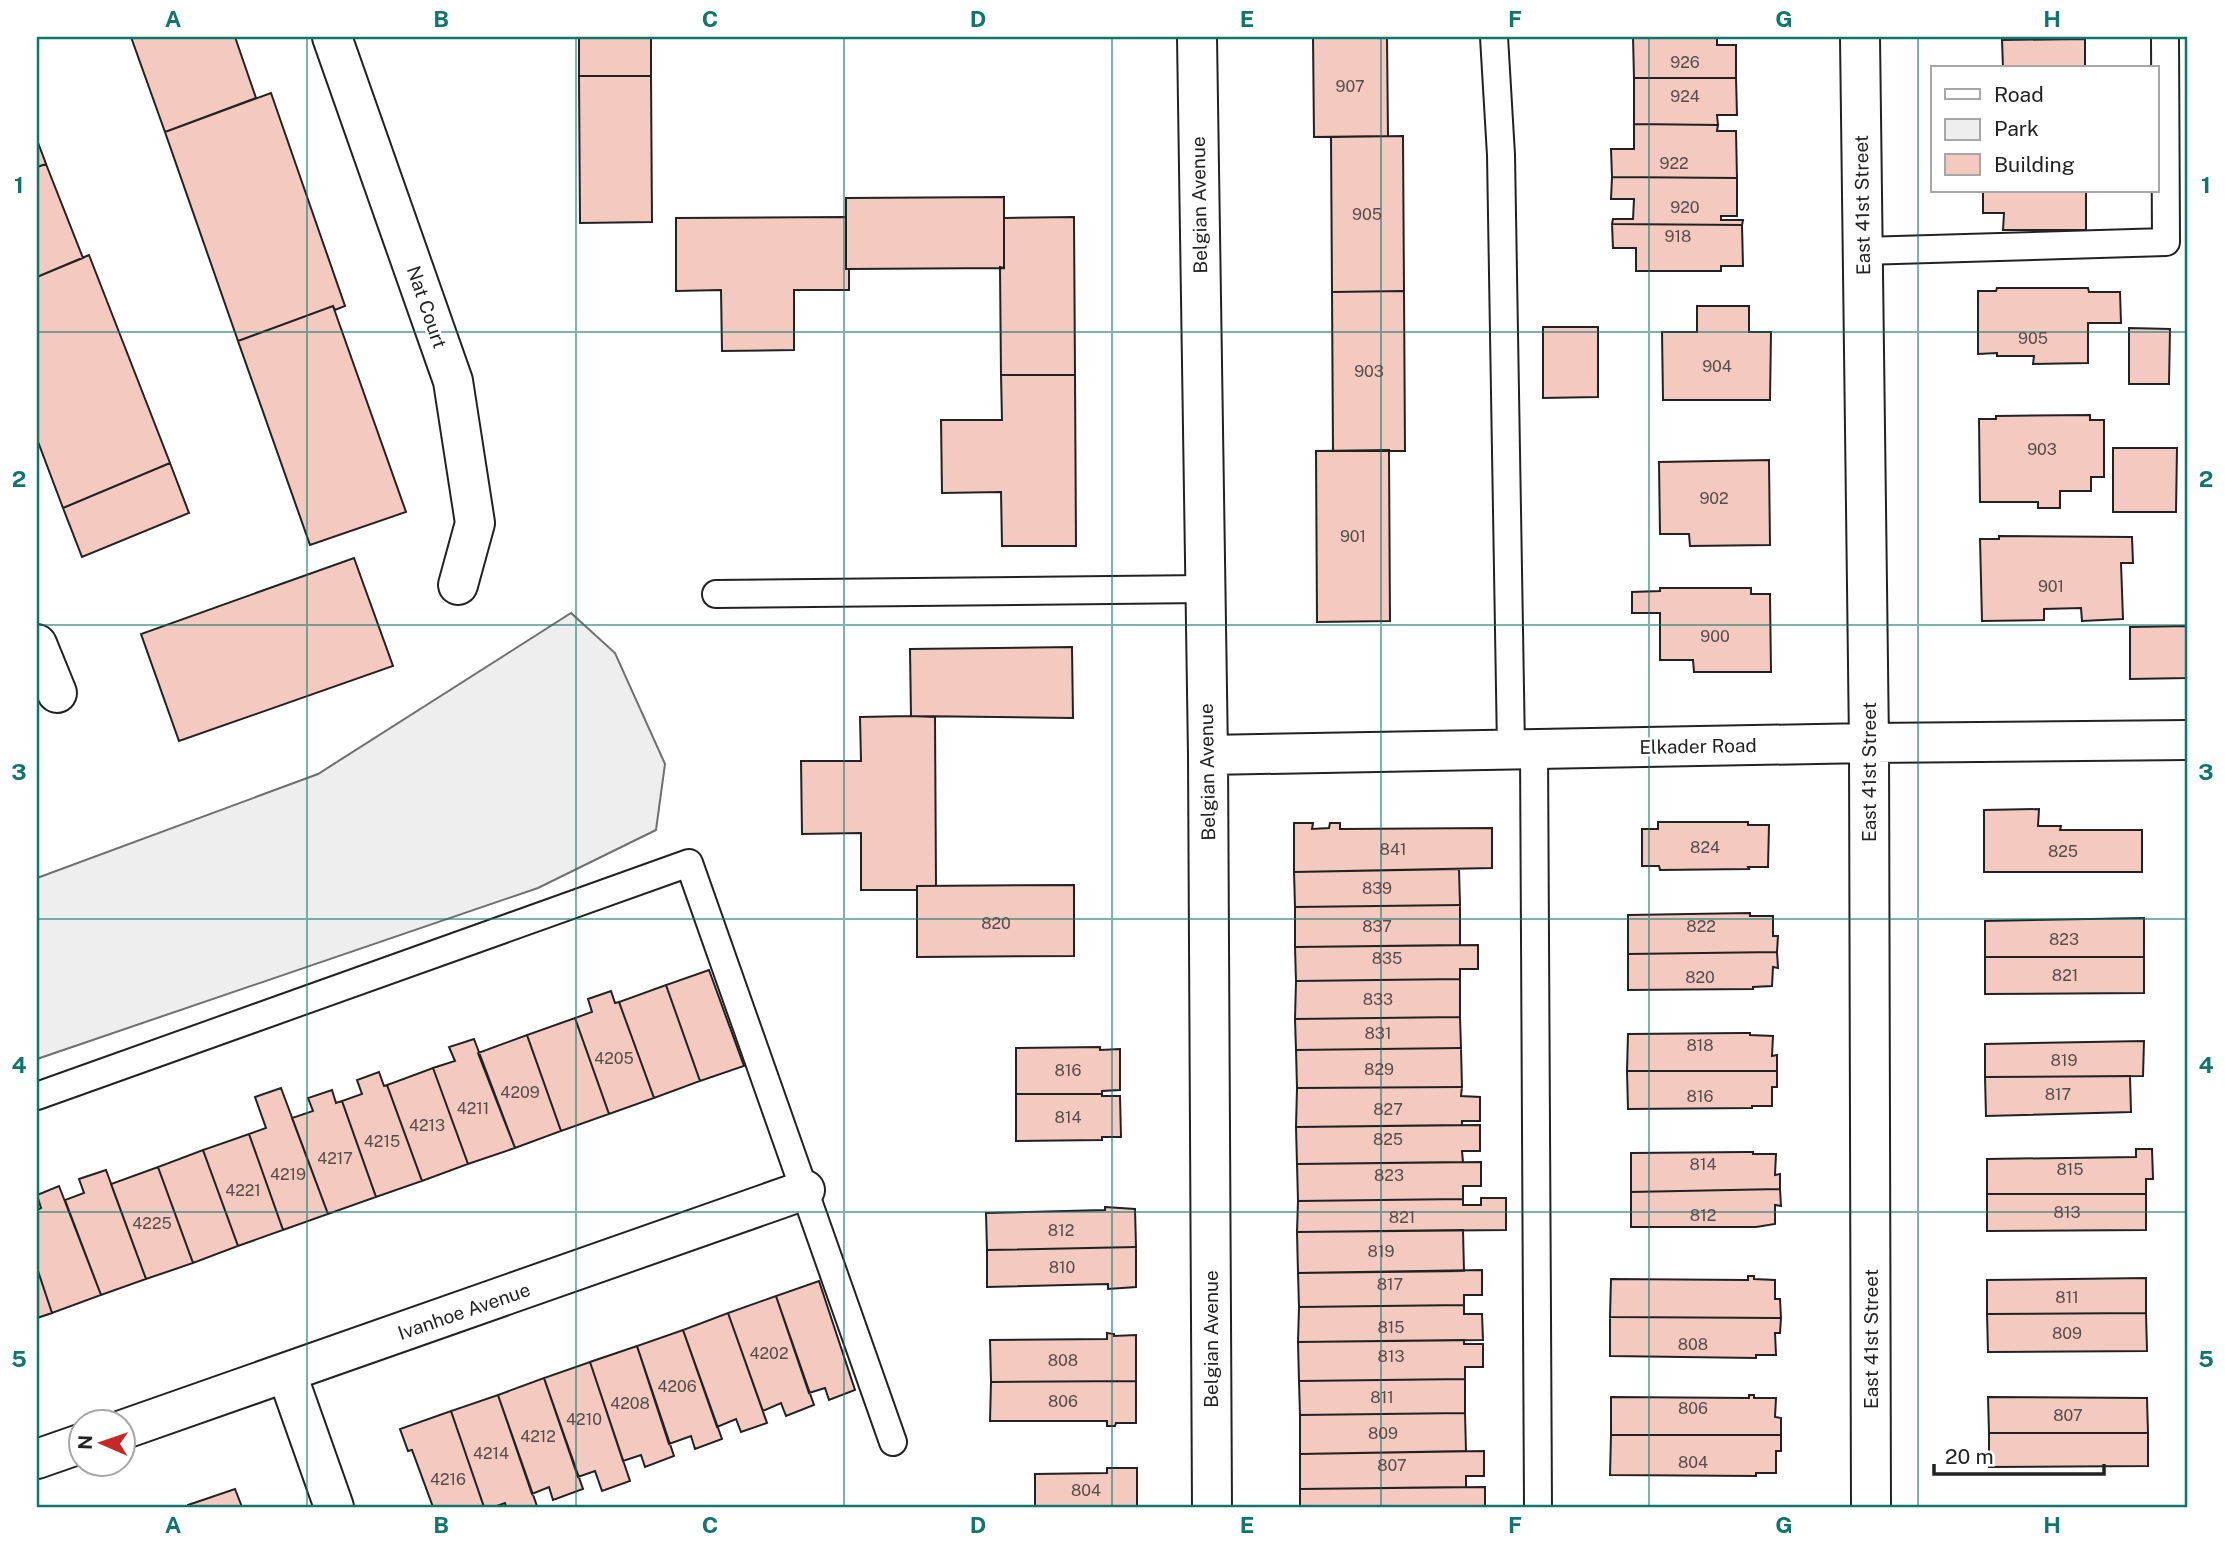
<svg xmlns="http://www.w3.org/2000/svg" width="2225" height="1544" font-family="'Public Sans',sans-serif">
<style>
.green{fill:#eee;stroke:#6f6f6f;stroke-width:2}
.building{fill:#f3c9c0;stroke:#222;stroke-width:2}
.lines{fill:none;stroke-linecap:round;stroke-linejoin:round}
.lane-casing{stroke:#222;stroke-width:30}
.street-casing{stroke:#222;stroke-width:42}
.lane{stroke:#fff;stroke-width:26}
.street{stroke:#fff;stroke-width:38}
.grid{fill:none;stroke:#0f766e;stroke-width:2;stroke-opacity:0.55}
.labels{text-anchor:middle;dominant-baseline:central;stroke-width:5;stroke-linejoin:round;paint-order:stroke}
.number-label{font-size:16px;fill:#564c4a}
.street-label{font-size:19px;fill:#222;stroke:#fff}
.neatline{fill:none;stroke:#0f766e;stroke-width:2.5}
.grid-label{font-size:23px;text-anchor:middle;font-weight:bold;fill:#0f766e}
</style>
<rect width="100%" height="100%" fill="#fff"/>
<path class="green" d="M571,613L615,653L665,764L656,830L538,888L37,1059V878L318,774Z"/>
<path class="building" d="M131,37H235L256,98L165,132Z
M579,37H651V76H579Z
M1313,37H1387L1388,136L1314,137Z
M1633,37H1717V45H1736V78H1634Z
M2002,37H2085V39L2002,40Z
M2085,39V68H2003L2002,40Z
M579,76H651L652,222L580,223Z
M1634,78H1736L1737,115H1717L1718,125L1634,124Z
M271,93L345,306L335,310L333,306L238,341L165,132Z
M1634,124L1718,125L1717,131H1736L1737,178L1612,177L1611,149H1634Z
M1403,136L1404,291L1332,292L1331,137Z
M37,140L46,164L37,167Z
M46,164L83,258L37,277V167Z
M1612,177L1737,178V216H1721V220H1743L1742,225L1612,224L1613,219H1633L1634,199H1611Z
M1983,191H2086V230H2003L2004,213H1983Z
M1004,197V268L846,269V198Z
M846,217V269H849V290H794V350L722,351L721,290L676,291V218Z
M1074,217L1075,375H1001L1000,267L1004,268V218Z
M1612,224L1742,225L1743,266H1721V271H1636V248H1613Z
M89,255L170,463L63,508L37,439V277Z
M1997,288H2088L2089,292H2120L2121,323H2088V363L2033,364L2034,356H1997V353L1978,354V291H1996Z
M1404,291L1405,451H1333L1332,292Z
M333,306L406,512L310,545L238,341Z
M1697,306H1749V332H1771L1770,400H1663L1662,332H1697Z
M1543,327H1598V397L1543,398Z
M2129,328L2170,329L2169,384H2129Z
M1001,375H1075L1076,546H1002L1001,492L942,493L941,420H1002Z
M2090,415V420H2104V477H2091V491H2060V508H2038V502H1980L1979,419H1996V416Z
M2113,448H2177L2176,512H2113Z
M1389,450L1390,621L1317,622L1316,451Z
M1769,460L1770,545L1690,546L1689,534H1660L1659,462Z
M170,463L189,513L82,557L63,508Z
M1999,536L2132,537L2133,563H2121L2123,619L2082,621L2081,608L2044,609V620L1982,621L1980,539H1999Z
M354,558L393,666L179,741L141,634Z
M1660,588H1751V594H1770L1771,672H1694L1693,660H1660V613H1632V592L1660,591Z
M2188,626V678L2130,679V627Z
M1072,647L1073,718L911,716L910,649Z
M911,716L935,717L936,886H917V890H861V833L802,834L801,761H861L860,717Z
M2039,809L2038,826H2061L2060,830H2142V872H1984V810Z
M1658,822H1748V825H1769L1768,867H1748L1749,869L1660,870L1659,866H1642V829H1658Z
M1294,823H1313L1312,829L1329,828L1330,823H1340V829L1492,828V868L1294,872Z
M1459,869L1460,905L1295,907L1294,872Z
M1074,885V956L917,957V886Z
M1460,905V945L1295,947V907Z
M1750,913V916H1773V936H1778L1777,952L1628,954V915Z
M2144,918V957H1985V921Z
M1478,945V969H1460V979L1296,981L1295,947Z
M1777,952L1778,968L1773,967L1772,986L1753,987V989L1628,990V954Z
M1985,957H2144V993L1985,994Z
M709,970L744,1066L700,1081L666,985Z
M1460,979V1017L1295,1019L1296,981Z
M666,985L700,1081L654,1098L619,1002Z
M611,991L615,1003L619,1002L654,1098L609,1114L575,1018L592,1012L588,999Z
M1460,1017L1461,1048L1296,1050L1295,1019Z
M575,1018L609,1114L561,1131L527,1035Z
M1743,1033H1750V1035L1773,1036L1772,1056L1777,1055V1071H1627L1628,1034Z
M527,1035L561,1131L515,1148L478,1053Z
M474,1039L515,1148L468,1164L433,1068L455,1061L449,1047Z
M2144,1041L2143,1076L1985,1077V1044Z
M1100,1047V1050L1120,1049V1090L1102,1091V1094H1016V1048Z
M1461,1048L1462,1087L1297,1088L1296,1050Z
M433,1068L468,1164L422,1181L387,1085Z
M1627,1071H1777V1087H1772V1106H1752V1108L1628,1109Z
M379,1072L384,1086L387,1085L422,1181L376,1197L342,1101L362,1094L357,1080Z
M2130,1076L2131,1112L1986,1116L1985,1077Z
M1462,1087L1461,1096L1480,1097V1121H1462V1125L1296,1127L1297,1088Z
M281,1088L328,1214L283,1230L249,1134L266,1128L255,1097Z
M332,1090L336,1103L342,1101L376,1197L328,1214L292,1118L313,1111L308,1098Z
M1016,1094H1102V1096H1120L1121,1137H1102V1140L1016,1141Z
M1480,1125V1151H1462L1463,1162L1297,1164L1296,1127Z
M249,1134L283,1230L238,1246L203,1150Z
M2136,1149H2152L2153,1179H2146V1194H1987V1159L2136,1157Z
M203,1150L238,1246L193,1263L158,1167Z
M1746,1152H1753V1154H1776L1775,1175L1780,1174V1189L1631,1192V1153Z
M1481,1162V1186H1463V1199L1298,1201L1297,1164Z
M158,1167L193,1263L146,1279L111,1184Z
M106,1170L146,1279L101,1295L65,1200L84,1193L79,1179Z
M59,1186L101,1295L52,1313L37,1268V1210L41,1208L37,1195Z
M1780,1189L1781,1206L1775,1205V1224L1756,1227H1631V1192Z
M1987,1194H2146V1230L1987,1231Z
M1481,1198H1506V1230L1297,1232L1298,1201L1463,1199V1205H1481Z
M1105,1207L1135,1209L1136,1247L987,1250L986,1213L1105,1210Z
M1463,1230L1464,1271L1298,1273L1297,1232Z
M1136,1247V1287L1108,1289V1284L987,1287V1250Z
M37,1268L52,1313L37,1318Z
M1482,1270V1295H1464V1305L1299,1307L1298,1273Z
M1748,1276H1754V1279L1775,1280V1299H1780L1781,1318L1610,1317L1611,1279L1748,1280Z
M2146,1278V1313L1987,1314V1280Z
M819,1281L855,1390L829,1400L825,1388L809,1393L776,1296Z
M776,1296L814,1405L786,1416L781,1403L763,1411L728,1313Z
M1464,1305V1314H1482L1483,1340L1298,1342L1299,1307Z
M728,1313L767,1423L741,1432L736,1419L717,1427L683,1330Z
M2146,1313L2147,1351L1988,1352L1987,1314Z
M1610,1317L1781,1318L1780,1333H1775L1776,1355H1756V1358L1610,1356Z
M683,1330L722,1439L695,1449L691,1436L669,1444L637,1346Z
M1107,1333L1114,1334V1336L1136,1335V1381L991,1382L990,1340L1107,1339Z
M1464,1340V1344H1483V1367H1465V1379L1299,1381L1298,1342Z
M637,1346L674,1456L645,1467L641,1455L623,1461L590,1362Z
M590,1362L630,1481L602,1491L595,1471L578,1477L544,1378Z
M544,1378L583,1489L553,1500L549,1487L532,1494L498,1395Z
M1465,1379V1413L1300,1415L1299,1381Z
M1136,1381V1423H1116L1115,1426H1107V1421H990L991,1382Z
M498,1395L537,1506L533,1507H506L505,1503L494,1507H484L451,1411Z
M1749,1395H1754V1398H1776L1775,1417L1781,1418V1435H1611V1397L1749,1398Z
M1988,1397L2147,1398L2148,1433H1989Z
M451,1411L484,1507H433L412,1450L408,1451L400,1429Z
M1465,1413L1466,1451L1300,1454V1415Z
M1989,1433H2148V1466L1989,1467Z
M1611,1435H1781V1451H1776V1473H1756V1476L1610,1475Z
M1484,1451V1476H1466V1487L1300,1489V1454Z
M1107,1468H1137V1507H1035V1474L1107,1473Z
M1485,1487V1507H1300V1489Z
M235,1489L242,1507H188V1505Z"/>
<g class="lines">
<defs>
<path id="lane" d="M1494,37L1501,155L1511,748
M1862,251L2166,242L2165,37
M716,594L1204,589
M1534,748L1538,1507
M37,1096L689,863L893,1442"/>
<path id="street" d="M332,37L453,381L475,523L458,585
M1197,37L1208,755L1212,1507
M1860,37L1869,743L1871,1507
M37,644L57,693
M1208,755L1869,743L2188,740
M287,1374L334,1507
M122,1430L805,1190
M37,1459L80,1444"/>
</defs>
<use href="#lane" class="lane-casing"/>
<use href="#street" class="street-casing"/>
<use href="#lane" class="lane"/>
<use href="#street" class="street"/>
</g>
<path class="grid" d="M307,37V1507M576,37V1507M844,37V1507M1112,37V1507M1381,37V1507M1649,37V1507M1918,37V1507M37,332H2188M37,625H2188M37,919H2188M37,1212H2188"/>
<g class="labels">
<g class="number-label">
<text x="1685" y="62">926</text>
<text x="1350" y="86">907</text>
<text x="1685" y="96">924</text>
<text x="1674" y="163">922</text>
<text x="1685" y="207">920</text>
<text x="1367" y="214">905</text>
<text x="1678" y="236">918</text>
<text x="2033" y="338">905</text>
<text x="1717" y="366">904</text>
<text x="1369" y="371">903</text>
<text x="2042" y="449">903</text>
<text x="1714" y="498">902</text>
<text x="1353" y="536">901</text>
<text x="2051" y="586">901</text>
<text x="1715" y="636">900</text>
<text x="1705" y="847">824</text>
<text x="1393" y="849">841</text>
<text x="2063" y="851">825</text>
<text x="1377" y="888">839</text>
<text x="996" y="923">820</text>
<text x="1377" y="926">837</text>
<text x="1701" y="926">822</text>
<text x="2064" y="939">823</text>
<text x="1387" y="958">835</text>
<text x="2065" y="975">821</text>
<text x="1700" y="977">820</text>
<text x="1378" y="999">833</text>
<text x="1378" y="1033">831</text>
<text x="1700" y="1045">818</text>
<text x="614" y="1058">4205</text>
<text x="2064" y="1060">819</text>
<text x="1379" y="1069">829</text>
<text x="1068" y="1070">816</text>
<text x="520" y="1092">4209</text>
<text x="2058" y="1094">817</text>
<text x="1700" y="1096">816</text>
<text x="473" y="1108">4211</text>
<text x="1388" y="1109">827</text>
<text x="1068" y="1117">814</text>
<text x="427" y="1125">4213</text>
<text x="1388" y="1139">825</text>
<text x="382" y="1141">4215</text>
<text x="335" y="1158">4217</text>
<text x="1703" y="1164">814</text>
<text x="2070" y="1169">815</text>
<text x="288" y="1174">4219</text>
<text x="1389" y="1175">823</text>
<text x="243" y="1190">4221</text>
<text x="2067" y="1212">813</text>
<text x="1703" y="1215">812</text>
<text x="1402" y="1217">821</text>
<text x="152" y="1223">4225</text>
<text x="1061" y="1230">812</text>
<text x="1381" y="1251">819</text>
<text x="1062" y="1267">810</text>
<text x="1390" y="1284">817</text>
<text x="2067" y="1297">811</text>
<text x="1391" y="1327">815</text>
<text x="2067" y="1333">809</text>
<text x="1693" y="1344">808</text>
<text x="769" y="1353">4202</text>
<text x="1391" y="1356">813</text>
<text x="1063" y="1360">808</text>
<text x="677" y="1386">4206</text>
<text x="1382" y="1397">811</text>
<text x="1063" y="1401">806</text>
<text x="630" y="1403">4208</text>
<text x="1693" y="1408">806</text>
<text x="2068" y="1415">807</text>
<text x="584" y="1419">4210</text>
<text x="1383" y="1433">809</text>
<text x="538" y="1436">4212</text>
<text x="491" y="1453">4214</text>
<text x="1693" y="1462">804</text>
<text x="1392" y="1465">807</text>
<text x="448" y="1479">4216</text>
<text x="1086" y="1490">804</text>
</g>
<g class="street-label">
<text transform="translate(1199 205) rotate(-91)">Belgian Avenue</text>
<text transform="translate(1862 205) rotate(-91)">East 41st Street</text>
<text transform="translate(427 307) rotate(71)">Nat Court</text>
<text transform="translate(1698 746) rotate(-1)">Elkader Road</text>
<text transform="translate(1207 772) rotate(-91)">Belgian Avenue</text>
<text transform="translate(1869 772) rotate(-90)">East 41st Street</text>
<text transform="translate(464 1311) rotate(-19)">Ivanhoe Avenue</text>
<text transform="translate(1211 1339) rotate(-90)">Belgian Avenue</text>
<text transform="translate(1871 1339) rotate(-90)">East 41st Street</text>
</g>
</g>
<rect width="2225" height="1544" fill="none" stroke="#ffffff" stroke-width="77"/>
<rect x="1931" y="66" width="228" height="126" fill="#ffffff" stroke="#a7a7a7" stroke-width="2"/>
<rect x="1945" y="89" width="35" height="10" fill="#ffffff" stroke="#a7a7a7" stroke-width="2"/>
<text x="1994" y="102" font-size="21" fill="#222222">Road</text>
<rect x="1945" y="119" width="35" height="21" fill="#eeeeee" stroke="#a7a7a7" stroke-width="2"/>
<text x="1994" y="136" font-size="21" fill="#222222">Park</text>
<rect x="1945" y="154" width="35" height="21" fill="#f3c9c0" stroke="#a7a7a7" stroke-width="2"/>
<text x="1994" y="172" font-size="21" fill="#222222">Building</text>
<g transform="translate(102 1443) rotate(272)"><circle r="33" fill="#ffffff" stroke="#a7a7a7" stroke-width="2"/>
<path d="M0-5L12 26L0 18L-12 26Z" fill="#c62828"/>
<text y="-10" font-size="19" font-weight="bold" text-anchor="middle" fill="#222222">N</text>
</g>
<path d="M1934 1464v10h170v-10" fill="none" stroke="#222222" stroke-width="3.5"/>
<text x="1945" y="1464" font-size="21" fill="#222222" stroke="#ffffff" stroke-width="5" paint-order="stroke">20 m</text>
<rect x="38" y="38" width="2148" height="1468" class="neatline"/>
<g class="grid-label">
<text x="173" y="27">A</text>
<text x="441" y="27">B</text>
<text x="710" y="27">C</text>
<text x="978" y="27">D</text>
<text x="1247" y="27">E</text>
<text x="1515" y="27">F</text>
<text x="1784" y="27">G</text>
<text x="2052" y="27">H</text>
<text x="19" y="193">1</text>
<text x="2206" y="193">1</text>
<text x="19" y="487">2</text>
<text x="2206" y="487">2</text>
<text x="19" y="780">3</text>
<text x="2206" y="780">3</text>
<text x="19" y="1073">4</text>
<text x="2206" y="1073">4</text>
<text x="19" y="1367">5</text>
<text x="2206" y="1367">5</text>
<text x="173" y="1533">A</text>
<text x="441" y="1533">B</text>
<text x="710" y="1533">C</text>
<text x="978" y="1533">D</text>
<text x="1247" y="1533">E</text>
<text x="1515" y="1533">F</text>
<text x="1784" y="1533">G</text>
<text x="2052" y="1533">H</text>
</g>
</svg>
